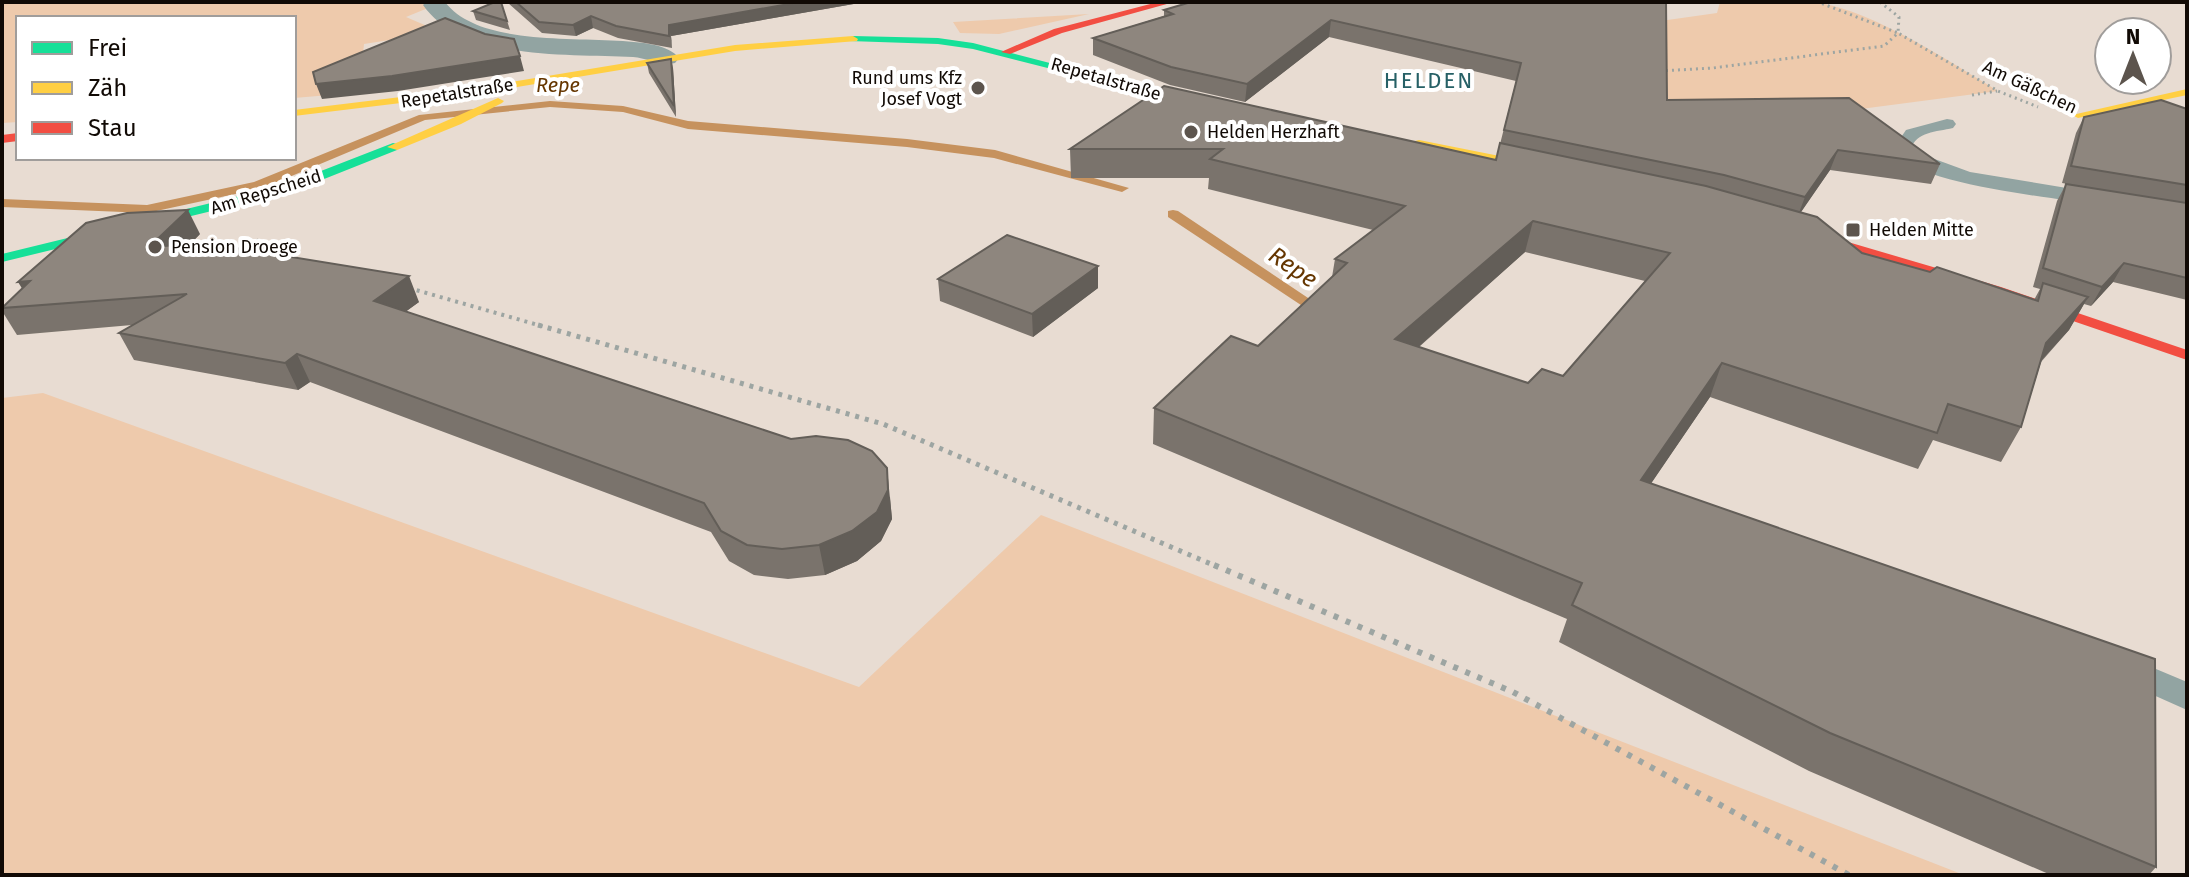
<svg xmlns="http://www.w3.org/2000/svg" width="2189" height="877" font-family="'Fira Sans',sans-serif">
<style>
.green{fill:#eecaac}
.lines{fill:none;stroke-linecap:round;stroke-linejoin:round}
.stream{fill:#c6925e;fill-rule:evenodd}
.path-far3{stroke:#9da5a2;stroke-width:3;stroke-dasharray:2 4;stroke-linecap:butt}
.path-far2{stroke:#9da5a2;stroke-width:4;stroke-dasharray:3 5;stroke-linecap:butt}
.path-far1{stroke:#9da5a2;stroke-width:5;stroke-dasharray:4 6;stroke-linecap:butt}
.path{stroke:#9da5a2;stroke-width:6;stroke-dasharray:5 8;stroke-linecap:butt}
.lane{fill:#92a4a2;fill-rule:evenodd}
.street{fill:#92a4a2;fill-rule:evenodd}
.fast{fill:#16e098;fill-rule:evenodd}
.slow{fill:#ffcf43;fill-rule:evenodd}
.jam{fill:#f24e42;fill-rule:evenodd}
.wall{fill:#7a736c;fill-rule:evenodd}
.shaded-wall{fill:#635e58}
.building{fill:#8e867e;stroke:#635e58;stroke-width:2;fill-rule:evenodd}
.poi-dot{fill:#5c544d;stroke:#fff;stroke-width:3}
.labels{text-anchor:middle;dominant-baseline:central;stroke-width:8;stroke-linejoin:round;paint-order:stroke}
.far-poi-label{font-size:18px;fill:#110a05;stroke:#fff;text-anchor:start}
.far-street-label{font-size:18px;fill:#110a05;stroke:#fff}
.far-water-label{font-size:20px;font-style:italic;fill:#653600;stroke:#fff}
.far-quarter-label{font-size:22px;letter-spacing:2px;fill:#266066;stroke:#fff}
.water-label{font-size:24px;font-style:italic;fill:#653600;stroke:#fff}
</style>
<rect width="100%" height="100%" fill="#e8dcd2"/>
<path class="green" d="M2,2H427L428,8L406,17L441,32L364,44L361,73L401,89L294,98V18H18V122L2,123Z
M1720,2C1752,2 1789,0 1820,3C1875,12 1950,62 1998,91L1853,110L1670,111L1548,57L1625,26L1717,13Z
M1089,14L999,34L960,33L953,22Z
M43,393L859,687L1041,515L1964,875H2V398Z"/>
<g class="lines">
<path class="stream" d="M550,101L623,106L688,121L907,139L995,150L1129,188L1122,192L994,158L907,147L688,129L623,112L550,107L425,120L263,188L147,213L2,207V199L147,205L254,182L419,115Z
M1173,210L1178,211L1332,314L1324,319L1319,317L1168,217V211Z"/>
<path class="path-far3" d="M1880,2L1899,17L1898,33L1998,91L2038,107
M1660,71L1713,68L1884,46L1898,33L1818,2
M1972,95L1997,91"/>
<path class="path-far2" d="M256,240L276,257
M409,288L545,327"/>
<path class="path-far1" d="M538,325L883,424L1218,567"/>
<path class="path" d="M1214,565L1513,692L1849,875"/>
<path class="lane" d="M1947,119L1953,120L1956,124L1953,128C1936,132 1917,131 1910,150L1970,172L2097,193L2107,199L2097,205C2051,197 1921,185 1891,152L1906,130Z
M2125,656L2187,682V710L2113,677L2109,668L2113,659Z"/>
<path class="street" d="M426,2H445C492,63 653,21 679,58L675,63C660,67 648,58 633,57C571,54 462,61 423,5Z"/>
<path class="fast" d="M853,36L938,38L973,43L1216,106L1210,109L973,49L938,44L849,41L848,39Z
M393,143L397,144V150L294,191L2,262V254L285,185Z"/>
<path class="slow" d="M853,36L858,39L857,41L735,51L475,94L294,116V110L475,88L735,45Z
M2187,89V95L2078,118L2072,115Z
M498,98L504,101L502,103L461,124L397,150L387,147Z
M1419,140L1555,167L1561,171L1555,175L1415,147V141Z"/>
<path class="jam" d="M1158,2H1174L1062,33L1010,54L1001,52L1054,29Z
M18,133V141L2,143V135Z
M1797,227L2001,287L2187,350V360L1991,293L1792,234V228Z"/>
</g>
<path class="wall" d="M501,2L510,30L476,20L473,11Z
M507,2H865L671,36L672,48L618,38L593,28L576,36L542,33Z
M1666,2L1667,100L1940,164L1931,184L1830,170L1800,213L1862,253L2034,300L2040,289L2033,287L2057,201L2066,184L2084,187L2062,183L2076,133L2084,117L2187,109V300L2113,282L2091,306L2084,304L2069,330L2041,362L2021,427L2001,462L1933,440L1918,469L1710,397L1651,483L2156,867L2149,875H2051L1809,771L1559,642L1567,619L1153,444L1154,408L1258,346L1332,277L1335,259L1373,230L1208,189L1209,178H1071L1070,149L1164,86L1496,160L1516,81L1329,37L1245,102L1170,85L1093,55V38L1164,16V10ZM1525,252L1645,281L1563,376L1528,383L1419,347Z
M647,63L673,68L676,117L649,73Z
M200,234L190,244L419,302L406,311L890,497L892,519L881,541L857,561L825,575L788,579L754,575L729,561L711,532L310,382L298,390L134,360L119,333L132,325L17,335L2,311V307Z
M1098,266V288L1033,337L940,301L938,279Z"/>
<path class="shaded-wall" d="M800,2H865L671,36L672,48L669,25Z
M591,16L593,28L576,36L573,25Z
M1331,20L1329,37L1245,102L1247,84Z
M520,56L524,71L398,91L322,99L316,84Z
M671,59L673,68L676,117L674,106Z
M1838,150L1830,170L1797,218L1805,197Z
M188,210L200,234L162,273L149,247Z
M1533,221L1525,252L1389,373L1395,339Z
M2124,263L2113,282L2091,306L2102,287Z
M1098,266V288L1033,337L1032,314Z
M409,276L419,302L385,327L374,301Z
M30,281L33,306L18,282Z
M2088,297L2069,330L2027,376L2046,343Z
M297,354L310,382L298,390L285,363Z
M1722,363L1710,397L1629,516L1641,480Z
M887,468L892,519L881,541L857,561L825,575L819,545Z"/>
<path class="building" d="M495,2H501L507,21L473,11Z
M516,2H800L669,25V36L616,26L591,16L573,25L539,22Z
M1191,2H1666L1667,100L1849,98L1940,164L1838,150L1805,197L1724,175L1504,130L1521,63L1331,20L1247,84L1171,67L1093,38L1173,14L1164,10Z
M445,18L485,34L514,39L520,56L392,76L316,84L313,72Z
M671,59L674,106L647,63Z
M1164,86L1496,160L1500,143L1706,186L1817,217L1862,253L1930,272L1937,267L2038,301L2043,283L2088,297L2046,343L2021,427L1948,404L1937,433L1722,363L1641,480L2155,659L2156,867L1830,733L1572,605L1582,583L1154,408L1231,336L1258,346L1347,263L1335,259L1405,206L1210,159L1223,149H1070ZM1533,221L1670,253L1563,376L1542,369L1528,383L1395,339Z
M2161,100L2187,109V185L2071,166L2084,117Z
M2066,184L2187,203V278L2124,263L2102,287L2043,268Z
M188,210L149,247L205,243L409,276L374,301L791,439L816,436L848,440L872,451L887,468L888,490L877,512L852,531L819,545L782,549L747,545L721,531L704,503L297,354L285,363L119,333L187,294L2,308L30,281L18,282L86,223L127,213Z
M1007,235L1098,266L1032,314L938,279Z"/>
<g class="poi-dot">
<circle cx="978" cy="88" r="8"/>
<circle cx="1191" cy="132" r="8"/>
<rect x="1845" y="222" width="16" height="16" rx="4"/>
<circle cx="155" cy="247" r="8"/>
</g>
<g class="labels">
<g class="far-poi-label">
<text x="962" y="78" text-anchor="end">Rund ums Kfz<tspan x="962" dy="21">Josef Vogt</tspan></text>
<text x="1207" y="132">Helden Herzhaft</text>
<text x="1869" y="230">Helden Mitte</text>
<text x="171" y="247">Pension Droege</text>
</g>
<g class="far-street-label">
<text transform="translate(1106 79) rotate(16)">Repetalstraße</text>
<text transform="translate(2030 87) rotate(25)">Am Gäßchen</text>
<text transform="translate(457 93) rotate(-9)">Repetalstraße</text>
<text transform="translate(266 192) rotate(-17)">Am Repscheid</text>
</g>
<g class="far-water-label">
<text x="558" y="85">Repe</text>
</g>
<g class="far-quarter-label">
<text x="1429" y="80">HELDEN</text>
</g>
<g class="water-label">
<text transform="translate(1293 267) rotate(34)">Repe</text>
</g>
</g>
<rect width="2189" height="877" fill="none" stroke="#110a05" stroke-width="8"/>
<rect x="16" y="16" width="280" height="144" fill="#ffffff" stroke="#a09d9b" stroke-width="2"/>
<rect x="32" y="42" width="40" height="12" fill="#16e098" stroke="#a09d9b" stroke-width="2"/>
<text x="88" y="56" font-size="24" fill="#110a05">Frei</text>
<rect x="32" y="82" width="40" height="12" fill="#ffcf43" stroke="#a09d9b" stroke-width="2"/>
<text x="88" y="96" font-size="24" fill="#110a05">Zäh</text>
<rect x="32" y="122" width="40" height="12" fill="#f24e42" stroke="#a09d9b" stroke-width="2"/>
<text x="88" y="136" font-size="24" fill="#110a05">Stau</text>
<g transform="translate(2133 56)"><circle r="38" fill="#ffffff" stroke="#a09d9b" stroke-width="2"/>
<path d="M0-6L14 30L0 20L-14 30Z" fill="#5c544d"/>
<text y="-12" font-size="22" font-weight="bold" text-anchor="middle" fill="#110a05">N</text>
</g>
</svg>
